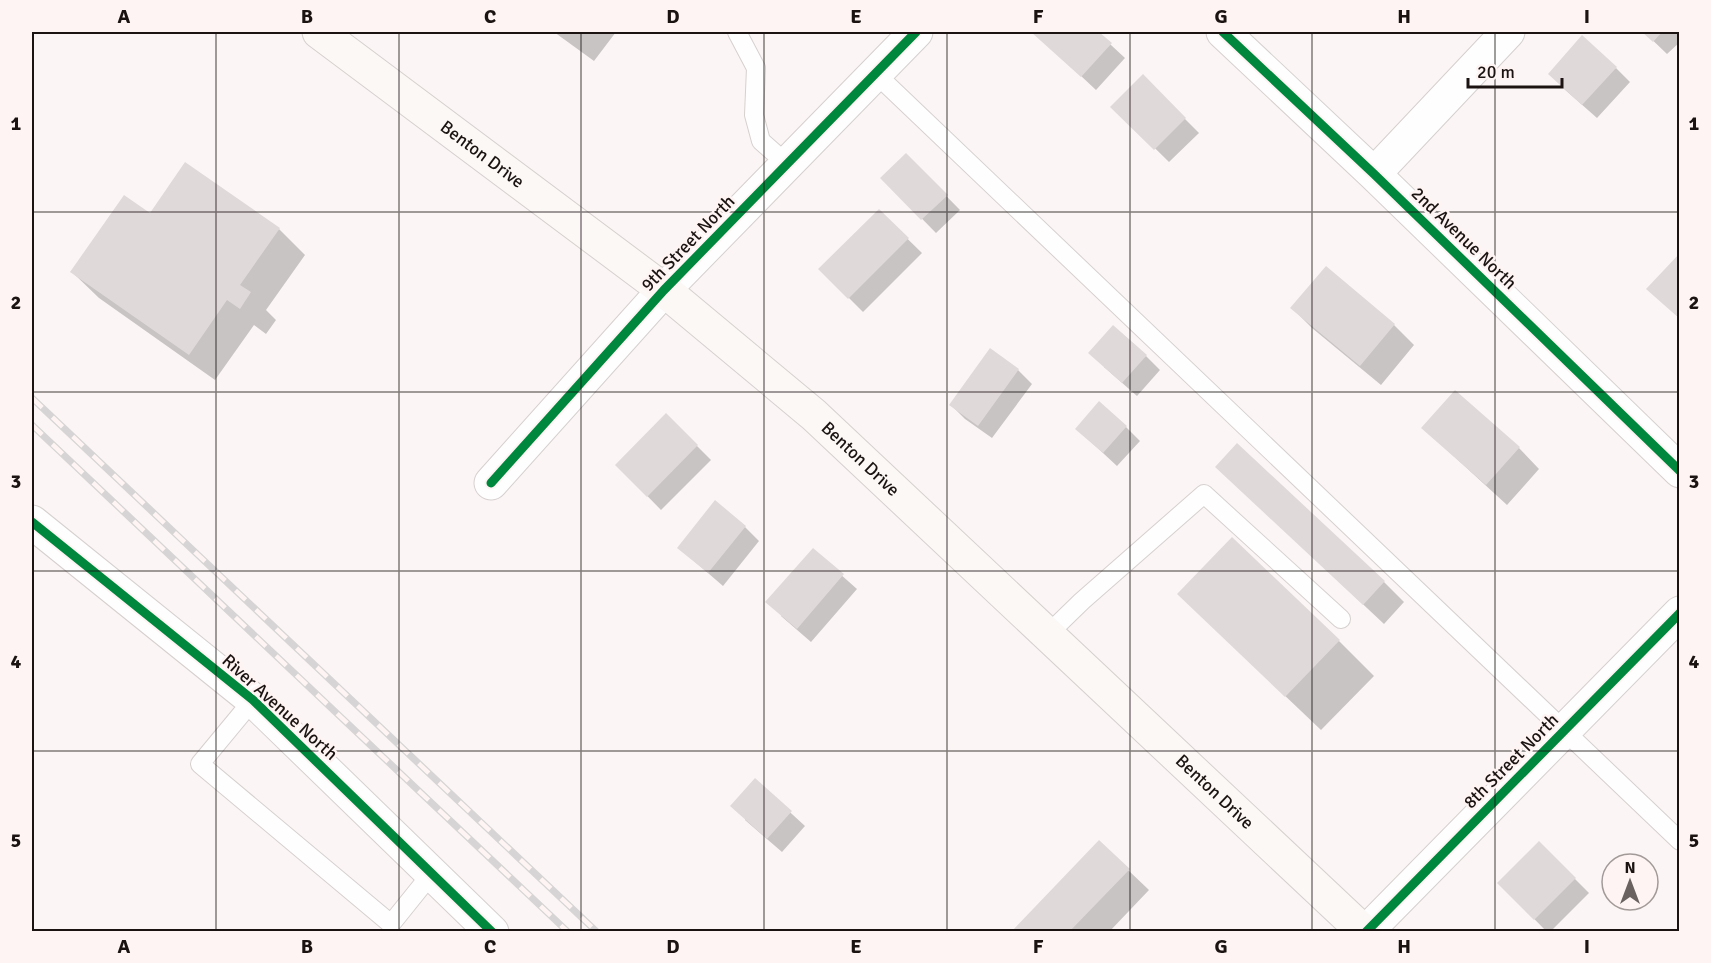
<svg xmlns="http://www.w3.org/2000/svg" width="1711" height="963" font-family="Signika,sans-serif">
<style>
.shadow{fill:#0003}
.building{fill:#e0d9da}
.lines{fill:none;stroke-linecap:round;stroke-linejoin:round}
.lane-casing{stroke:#d6d0cf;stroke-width:20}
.street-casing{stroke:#d6d0cf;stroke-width:35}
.secondary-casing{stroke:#d6d0cf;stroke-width:35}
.lane{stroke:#fefefe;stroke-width:18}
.street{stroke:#fefefe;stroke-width:33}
.secondary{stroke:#fbf8f6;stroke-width:33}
.rail-casing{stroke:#d6d4d4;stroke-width:7}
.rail{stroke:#fdf4f3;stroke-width:4.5;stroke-dasharray:14;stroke-linecap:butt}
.cycleway-casing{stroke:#fdf4f3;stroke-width:13}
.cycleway{stroke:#00873e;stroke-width:9}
.grid{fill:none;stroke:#1a1312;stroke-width:1.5;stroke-opacity:0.55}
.labels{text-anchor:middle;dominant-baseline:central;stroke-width:5;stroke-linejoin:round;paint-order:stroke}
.street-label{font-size:18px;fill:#1a1312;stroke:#fdf4f3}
.neatline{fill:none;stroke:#1a1312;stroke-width:2}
.grid-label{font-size:20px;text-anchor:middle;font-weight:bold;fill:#1a1312}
</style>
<rect width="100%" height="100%" fill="#fbf6f5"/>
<path class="shadow" d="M554,32H616L594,61Z
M1034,32H1097L1125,58L1096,90Z
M1644,32H1680V42L1667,54Z
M1616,68L1630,82L1597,118L1563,88Z
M1143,77L1199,133L1169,162L1113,107Z
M906,155L960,210L936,233L882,178Z
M879,211L922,253L863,312L820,269Z
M150,215L279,229L305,255L266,310L276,320L266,334L254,325L215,380L99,298L72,272Z
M1292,308L1394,325L1414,345L1381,385L1312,328Z
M1146,356L1160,370L1137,396L1104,367Z
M1018,370L1032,384L992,438L965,419L951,405Z
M666,415L711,460L661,510L617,465Z
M1126,427L1140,441L1117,466L1077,429Z
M1423,428L1519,448L1539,469L1507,505Z
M1238,487L1384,582L1404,602L1384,624Z
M745,527L759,541L723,586L679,548Z
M813,550L857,589L811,642L781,616Z
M1214,628L1339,641L1374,676L1321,730Z
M755,780L805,826L782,852L745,820Z
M1539,843L1589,893L1550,932H1547L1499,883Z
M1128,870L1149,890L1109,932H1013Z"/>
<path class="building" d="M1031,32H1099L1112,43L1081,77Z
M1642,32H1662L1653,42Z
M1582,35L1617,67L1582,105L1548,74Z
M1143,74L1186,118L1154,150L1110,107Z
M906,153L948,195L921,220L880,178Z
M185,162L280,228L240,285L251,292L240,309L227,300L189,355L70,272L124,195L150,213Z
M879,209L909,238L848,299L818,269Z
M1680,253V319L1646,289Z
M1326,266L1395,324L1360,366L1290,308Z
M1113,325L1147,355L1122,383L1088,353Z
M990,348L1019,369L978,426L949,405Z
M1455,390L1520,447L1486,485L1421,428Z
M1099,401L1127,426L1103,453L1075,429Z
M666,413L698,445L647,497L615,465Z
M1237,443L1385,581L1363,605L1215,467Z
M715,500L746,526L708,573L677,548Z
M1232,537L1340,640L1285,697L1177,594Z
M813,548L844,574L797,629L765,602Z
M755,778L792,811L767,839L730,806Z
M1099,840L1130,869L1069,932H1011Z
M1539,841L1576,878L1534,920L1497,883Z"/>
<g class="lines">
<defs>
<path id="lane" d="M737,32L756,68L754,115L761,141L787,164
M876,74L1680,841
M1047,635L1082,601L1204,494L1341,619
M253,700L200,764L391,924L432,873"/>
<path id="street" d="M1223,32L1374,174L1680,471
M1374,174L1508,32
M491,483L664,290L916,32
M32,522L253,700L492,932
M1366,932L1680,613"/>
<g id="secondary">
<path id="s1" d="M319,32L664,290L814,415L1364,932"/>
</g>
</defs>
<use href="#lane" class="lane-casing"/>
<use href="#street" class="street-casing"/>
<use href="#secondary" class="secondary-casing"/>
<use href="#lane" class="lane"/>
<use href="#street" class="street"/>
<use href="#secondary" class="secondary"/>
<defs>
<path id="rail" d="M32,398L597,932
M32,425L568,932"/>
</defs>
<use href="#rail" class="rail-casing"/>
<use href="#rail" class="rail"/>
<defs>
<path id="cycleway" d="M1223,32L1374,174L1680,471
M491,483L664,290L916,32
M32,522L253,700L492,932
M1366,932L1680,613"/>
</defs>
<use href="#cycleway" class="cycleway-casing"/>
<use href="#cycleway" class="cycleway"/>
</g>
<path class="grid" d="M216,32V932M399,32V932M581,32V932M764,32V932M947,32V932M1130,32V932M1312,32V932M1495,32V932M32,212H1680M32,392H1680M32,571H1680M32,751H1680"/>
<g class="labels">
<g class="street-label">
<text stroke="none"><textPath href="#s1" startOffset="204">Benton Drive</textPath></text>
<text transform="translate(1464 238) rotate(44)">2nd Avenue North</text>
<text transform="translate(688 243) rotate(-46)">9th Street North</text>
<text stroke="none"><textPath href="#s1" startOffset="690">Benton Drive</textPath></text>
<text transform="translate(280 707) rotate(42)">River Avenue North</text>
<text transform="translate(1511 761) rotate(-45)">8th Street North</text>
<text stroke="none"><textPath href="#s1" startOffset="1176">Benton Drive</textPath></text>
</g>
</g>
<rect width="1711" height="963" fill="none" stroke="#fdf4f3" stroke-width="66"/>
<g transform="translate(1630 882)"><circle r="28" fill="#fdf4f3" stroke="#a29a99" stroke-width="1.5"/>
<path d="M0-4.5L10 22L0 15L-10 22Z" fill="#696261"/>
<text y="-9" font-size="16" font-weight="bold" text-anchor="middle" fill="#1a1312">N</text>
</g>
<path d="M1468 78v9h94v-9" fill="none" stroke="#1a1312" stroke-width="3"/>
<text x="1477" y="78" font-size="18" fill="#1a1312" stroke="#fdf4f3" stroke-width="4.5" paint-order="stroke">20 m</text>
<rect x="33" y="33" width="1645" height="897" class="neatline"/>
<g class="grid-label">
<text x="124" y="23">A</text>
<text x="307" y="23">B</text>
<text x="490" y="23">C</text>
<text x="673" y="23">D</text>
<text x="856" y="23">E</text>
<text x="1038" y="23">F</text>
<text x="1221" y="23">G</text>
<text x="1404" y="23">H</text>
<text x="1587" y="23">I</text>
<text x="16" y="130">1</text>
<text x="1694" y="130">1</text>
<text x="16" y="309">2</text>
<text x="1694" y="309">2</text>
<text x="16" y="488">3</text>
<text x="1694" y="488">3</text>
<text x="16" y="668">4</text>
<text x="1694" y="668">4</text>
<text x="16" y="847">5</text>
<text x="1694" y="847">5</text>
<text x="124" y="953">A</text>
<text x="307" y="953">B</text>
<text x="490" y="953">C</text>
<text x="673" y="953">D</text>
<text x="856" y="953">E</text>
<text x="1038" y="953">F</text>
<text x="1221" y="953">G</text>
<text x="1404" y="953">H</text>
<text x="1587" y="953">I</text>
</g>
</svg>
